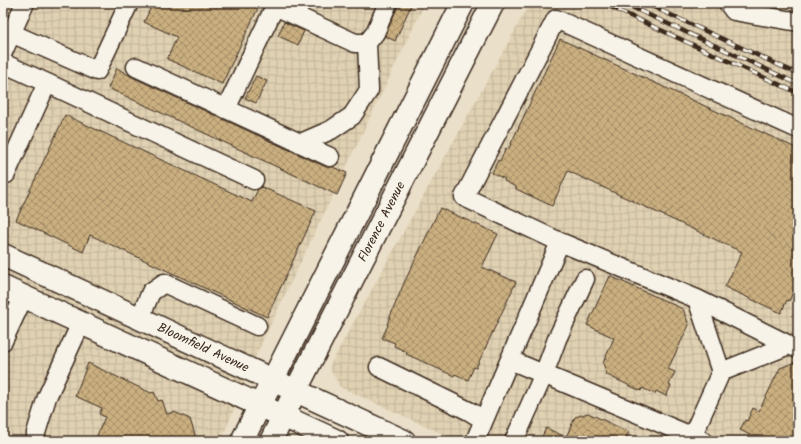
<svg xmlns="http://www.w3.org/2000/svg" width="801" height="444" font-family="Kalam,sans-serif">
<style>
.industrial{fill:url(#industrial-grid)}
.building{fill:url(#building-cross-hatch);stroke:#3b2a1e}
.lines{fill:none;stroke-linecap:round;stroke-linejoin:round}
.minor-casing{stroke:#3b2a1e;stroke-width:21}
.major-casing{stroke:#3b2a1e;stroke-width:25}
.minor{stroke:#f7f3e8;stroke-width:18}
.major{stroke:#f7f3e8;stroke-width:22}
.rail-casing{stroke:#3b2a1e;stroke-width:4.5}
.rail{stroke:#f7f3e8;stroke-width:3;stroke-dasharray:9;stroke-linecap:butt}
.labels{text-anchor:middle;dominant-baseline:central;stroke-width:3;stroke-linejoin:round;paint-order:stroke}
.street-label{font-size:13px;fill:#3b2a1e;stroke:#f7f3e8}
</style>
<defs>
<pattern id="industrial-grid" width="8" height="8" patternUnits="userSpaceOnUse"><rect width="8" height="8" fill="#e0d1b3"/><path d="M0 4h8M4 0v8" fill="none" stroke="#c1b49a"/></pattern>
<pattern id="building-cross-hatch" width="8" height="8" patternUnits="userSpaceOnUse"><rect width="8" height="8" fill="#caaf80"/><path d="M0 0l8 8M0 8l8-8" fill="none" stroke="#a58f68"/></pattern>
</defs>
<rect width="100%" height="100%" fill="#eadfc9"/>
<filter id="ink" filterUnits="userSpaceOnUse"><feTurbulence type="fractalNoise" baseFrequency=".025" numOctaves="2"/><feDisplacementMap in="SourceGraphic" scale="8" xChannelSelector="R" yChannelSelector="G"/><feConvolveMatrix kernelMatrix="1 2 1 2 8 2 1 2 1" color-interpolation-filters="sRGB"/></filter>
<g filter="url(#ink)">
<path class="industrial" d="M3,3H425L257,353L221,441H3Z
M530,3H798V441H458L340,387L329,367Z"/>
<path class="building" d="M153,3H252L259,6L222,84L167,59L177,37L144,22Z
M399,3H412L395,41L385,36Z
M284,22L304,31L298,45L278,36Z
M560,39L798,149V282L789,301L787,300L781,313L725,287L742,252L568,171L552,206L516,189V187L504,181L505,179L492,173L498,160L500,161L506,148L508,150Z
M117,68L132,77L326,167H333L347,173L337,195L108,88Z
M256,76L267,81L256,103L245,98Z
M65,115L252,202L258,189L262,187L316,211L267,317L90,235L83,252L16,220Z
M440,208L498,234L482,267L516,282L476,368L474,367L468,380L455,374L454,376L406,354L407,352L394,346L395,343L382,338L388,325L387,324L404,283Z
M610,276L683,309L689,325L668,369L675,372L669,385L671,386L666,396L656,391L655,394L642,388L641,391L607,375L603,363L614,338L587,325Z
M798,361V441H756L749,438L750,435L740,430L745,420L747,421L753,408L759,411L780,368Z
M88,363L151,393L154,392L158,401L162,400L167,414L174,412L190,419L195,435L193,441H108L95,440L105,417L99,414L102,408L75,396Z
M588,413L629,432L624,441H540L546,428L566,437L575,417Z"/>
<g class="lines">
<defs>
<path id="minor" d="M273,3L275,6L355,43H367L375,33L388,3
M728,3L734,11L798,22
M11,33L97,71L129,3
M3,52L25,3
M3,63L47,83L6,174H3
M136,67L330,157
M47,83L254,180
M226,109L275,6
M301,143L331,130L352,116L369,90L367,43
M560,242L697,299L721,372
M697,299L789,345
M140,318L151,292L164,283L257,326
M3,341L24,296
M510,360L703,441
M379,367L469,411L484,420
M721,372L789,345L796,348
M36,441V433L47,397L81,323
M475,441L560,242L464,197L556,19L798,129
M514,441L544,374L557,339L585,279
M690,441L721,372"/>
<path id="major" d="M3,255L404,441
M3,287L337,441
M242,441L463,3
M271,441L296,390L493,3"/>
</defs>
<use href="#minor" class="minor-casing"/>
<use href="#major" class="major-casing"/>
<use href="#minor" class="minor"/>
<use href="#major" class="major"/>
<defs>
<path id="rail" d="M602,3L798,93
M623,3L798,84
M645,3L798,74"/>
</defs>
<use href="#rail" class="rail-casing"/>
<use href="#rail" class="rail"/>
</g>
</g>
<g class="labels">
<g class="street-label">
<text transform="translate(382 222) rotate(-63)">Florence Avenue</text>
<text transform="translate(203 348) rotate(25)">Bloomfield Avenue</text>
</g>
</g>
<rect width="801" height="444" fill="none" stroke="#f7f3e8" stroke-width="16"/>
<rect x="8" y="8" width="785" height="428" fill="none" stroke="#3b2a1e" stroke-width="1.5" filter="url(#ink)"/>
</svg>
